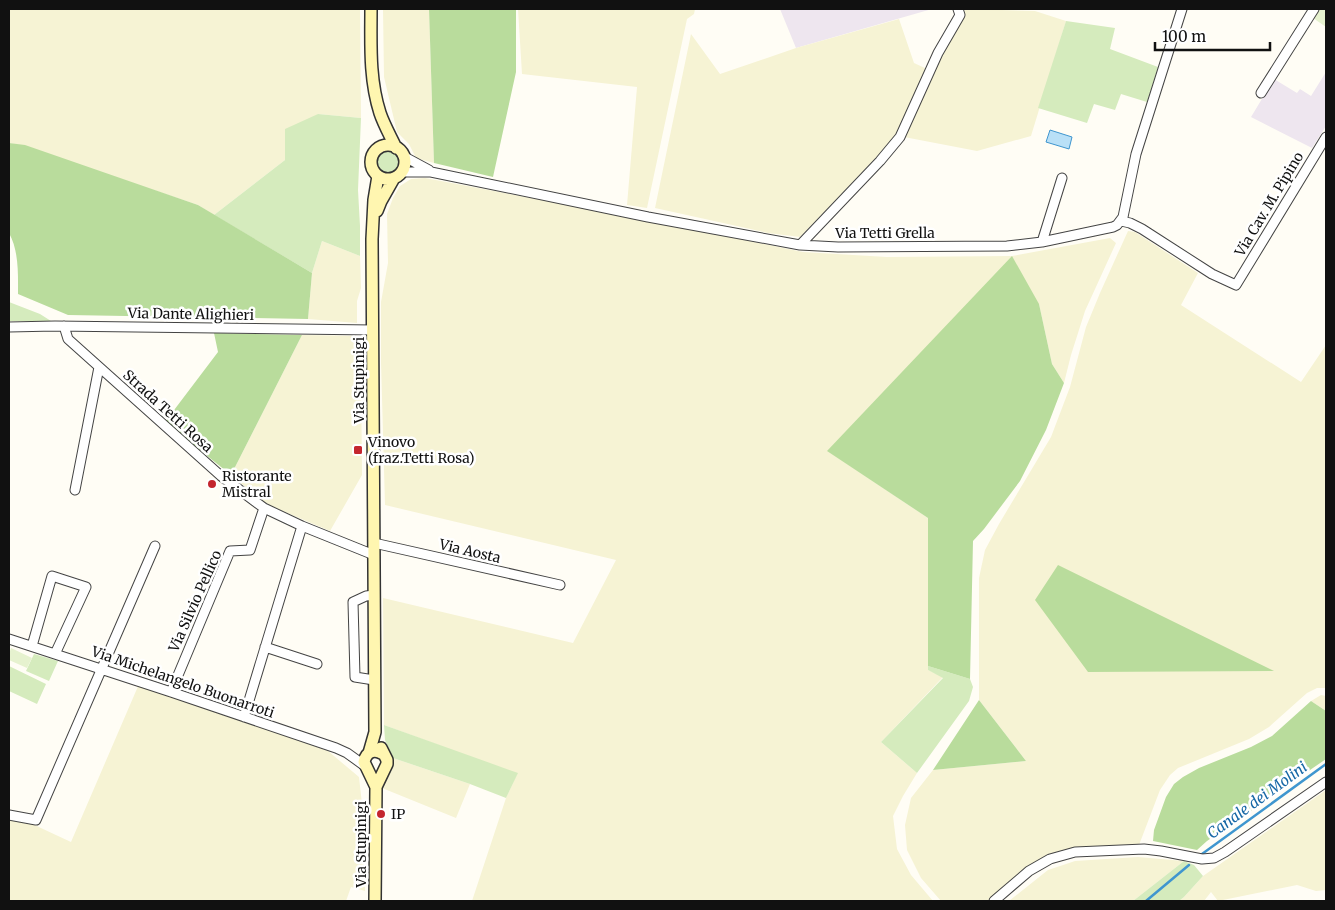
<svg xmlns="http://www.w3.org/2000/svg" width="1335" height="910" font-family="Merriweather,serif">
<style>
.industrial{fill:#eee6ef}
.farmland{fill:#f6f3d4}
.green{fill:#d5ebbd}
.forest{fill:#b9dc9c}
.pitch{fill:#e6f2cf}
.water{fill:#b9e0f7;stroke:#3f96cf}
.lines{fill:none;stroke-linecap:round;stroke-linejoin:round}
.stream{stroke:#3f96cf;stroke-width:2.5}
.street-casing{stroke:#444;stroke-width:11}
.secondary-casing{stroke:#333;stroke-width:14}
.street{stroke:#fff;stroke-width:9}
.secondary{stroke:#fff6b0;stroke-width:11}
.poi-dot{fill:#c4262e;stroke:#fff;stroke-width:2}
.labels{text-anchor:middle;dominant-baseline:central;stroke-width:5;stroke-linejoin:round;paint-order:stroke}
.street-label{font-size:14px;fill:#111;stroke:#fff}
.poi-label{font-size:14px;fill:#111;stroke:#fff;text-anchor:start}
.water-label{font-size:15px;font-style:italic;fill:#1768a6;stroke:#fff}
</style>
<rect width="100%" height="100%" fill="#fffdf5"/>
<path class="industrial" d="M780,9H932L796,48Z
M1326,72V126L1312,148L1251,117L1274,79L1297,93L1300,89L1311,96Z"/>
<path class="farmland" d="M9,9H360L361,118L318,114L285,160L214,215L198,205L20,145L9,143Z
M383,9H429L434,163L416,158L409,144L397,132L384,77Z
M518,9H695L694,14L687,19L647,208L627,205L637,87L522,74Z
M968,9L1035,11L1066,21L1031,136L977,151L904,137L948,40L965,10Z
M899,19L914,63L927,69L913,102L895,138L800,237L768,233L655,208L691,34L720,74L796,48Z
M425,178L647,220L803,252L887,257L1012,256L1110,238L1116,243L1085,311L1071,355L1064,383L1052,364L1039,304L828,451L928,518V670L943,677L881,742L917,773L903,796L893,816L897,849L911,875L933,901H472L506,798L517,774L384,725L383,598L573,643L616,560L385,505L381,362V302L388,263L387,214L393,198L400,186L411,179Z
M1128,231L1135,232L1198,273L1181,305L1301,382L1326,345V688H1317L1307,693L1269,727L1249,739L1178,768L1170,775L1160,790L1139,845L1074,848L1049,854L1027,867L1010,881L989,901H941L921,878L907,850L905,825L911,798L933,770L1026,761L979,700V578L985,550L999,524L1051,437L1070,387L1086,327L1100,293Z
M322,241L360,256L361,288L357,301V323L308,319L312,273Z
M302,335L359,336L357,351L361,370L362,475L330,531L266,504L231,475Z
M139,684L328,751L359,777L362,804L365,891L351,887L346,901H9V820L28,822L71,842Z
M1321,695L1326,696V711L1311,701Z
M393,758L470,784L456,818L382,788L385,773L391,765Z
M1326,790V890L1316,891L1297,885L1218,901L1211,892L1204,901H1179L1184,897L1203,876Z
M1138,857L1184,861L1133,901H1009L1048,870L1075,861Z"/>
<path class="green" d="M1066,21L1115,28L1110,49L1158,67L1147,102L1121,94L1115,110L1094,104L1087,123L1038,108Z
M318,114L361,118L358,190L360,226V256L322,241L312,273L214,215L285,160V129Z
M377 162a11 11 0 1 1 22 0a11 11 0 1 1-22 0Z
M9,302L40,314L51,321H9Z
M34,654L58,661L49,681L26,671Z
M9,666L46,684L37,704L9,691Z
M928,666L970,679L973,687L969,701L917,773L881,742L943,678L928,670Z
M384,725L518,773L506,798L470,784L393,758L385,740Z
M1184,861L1194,865L1203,876L1184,897L1179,901H1133Z"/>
<path class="forest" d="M429,9H516V72L493,177L434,163Z
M9,143L25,145L198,205L312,273L308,319L68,315L18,294C18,274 19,251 9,233Z
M1012,256L1039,304L1052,364L1064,383L1046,430L1020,481L984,529L973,541L970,679L928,666V518L827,451Z
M214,333L302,335L231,475L165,422L218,352Z
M1058,565L1274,671L1088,672L1035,600Z
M979,700L1026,761L933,770Z
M1311,701L1326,711V759L1207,841L1197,850L1153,841L1154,830L1166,797L1174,784L1183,777L1199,768L1251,747L1272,736Z"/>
<path class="pitch" d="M1319,9H1326V27L1313,18Z
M11,648L32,658L27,668L9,660V654Z"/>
<path class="water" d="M1050,130L1072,137L1069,149L1046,142Z"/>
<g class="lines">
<path class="stream" d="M1202,854L1326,764
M1146,901L1189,865"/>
<defs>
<path id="street" d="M1261,93L1314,9
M403,156L429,170
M402,172H431L648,217L800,245L838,247L1007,246L1042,242L1113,227L1117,225L1123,217L1136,154L1182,9
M1121,221L1130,223L1142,229L1212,274L1236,285L1326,137
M1042,242L1062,178
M800,245L880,161L900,137L938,53L960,15L958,9
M64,326L68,339L221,476L264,508L302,526L374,555
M9,327L55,326L373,330
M75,490L99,367
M374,543L560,585
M374,595L366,596L353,602L355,677L374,680
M9,639L171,692L336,748L347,753L365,766
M32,646L52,576L86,587L55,654
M265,647L317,664
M171,692L230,551L250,550L264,508
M244,717L302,526
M9,815L36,820L155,546
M994,901L1029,871L1050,859L1075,852L1144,849L1161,851L1202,859L1214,858L1225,852L1326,782"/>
<path id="secondary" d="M371,9C371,43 369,79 380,113C384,125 391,137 396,148
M371 162a17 17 0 1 1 34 0a17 17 0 1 1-34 0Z
M377,211L381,201L394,178
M369,753L375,732L372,239L374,200L378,176
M376,787L387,764V760L381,748
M375,901L376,787L364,762C366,752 374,748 383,754"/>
</defs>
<use href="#street" class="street-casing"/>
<use href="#secondary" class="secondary-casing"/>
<use href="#street" class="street"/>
<use href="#secondary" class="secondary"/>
</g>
<g class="poi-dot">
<rect x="353" y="445" width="10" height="10" rx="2.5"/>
<circle cx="212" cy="484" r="5"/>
<circle cx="381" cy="814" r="5"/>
</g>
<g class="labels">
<g class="street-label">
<text transform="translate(1269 204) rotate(-59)">Via Cav. M. Pipino</text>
<text x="885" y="233">Via Tetti Grella</text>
<text transform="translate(191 314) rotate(1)">Via Dante Alighieri</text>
<text transform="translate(359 380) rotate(-90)">Via Stupinigi</text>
<text transform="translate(168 411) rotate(42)">Strada Tetti Rosa</text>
<text transform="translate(470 551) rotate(13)">Via Aosta</text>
<text transform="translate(195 601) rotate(-66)">Via Silvio Pellico</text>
<text transform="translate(183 682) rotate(19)">Via Michelangelo Buonarroti</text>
<text transform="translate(361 844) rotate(-90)">Via Stupinigi</text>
</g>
<g class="poi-label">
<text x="368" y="442">Vinovo<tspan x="368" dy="16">(fraz.Tetti Rosa)</tspan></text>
<text x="222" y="476">Ristorante<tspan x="222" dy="16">Mistral</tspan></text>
<text x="391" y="814">IP</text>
</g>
<g class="water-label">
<text transform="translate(1257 800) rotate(-36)">Canale dei Molini</text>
</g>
</g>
<rect width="1335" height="910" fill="none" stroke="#111111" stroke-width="20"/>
<path d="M1155 42v8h115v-8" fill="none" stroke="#111111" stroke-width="2.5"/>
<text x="1162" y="42" font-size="15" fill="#111111" stroke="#ffffff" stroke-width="4" paint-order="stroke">100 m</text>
</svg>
